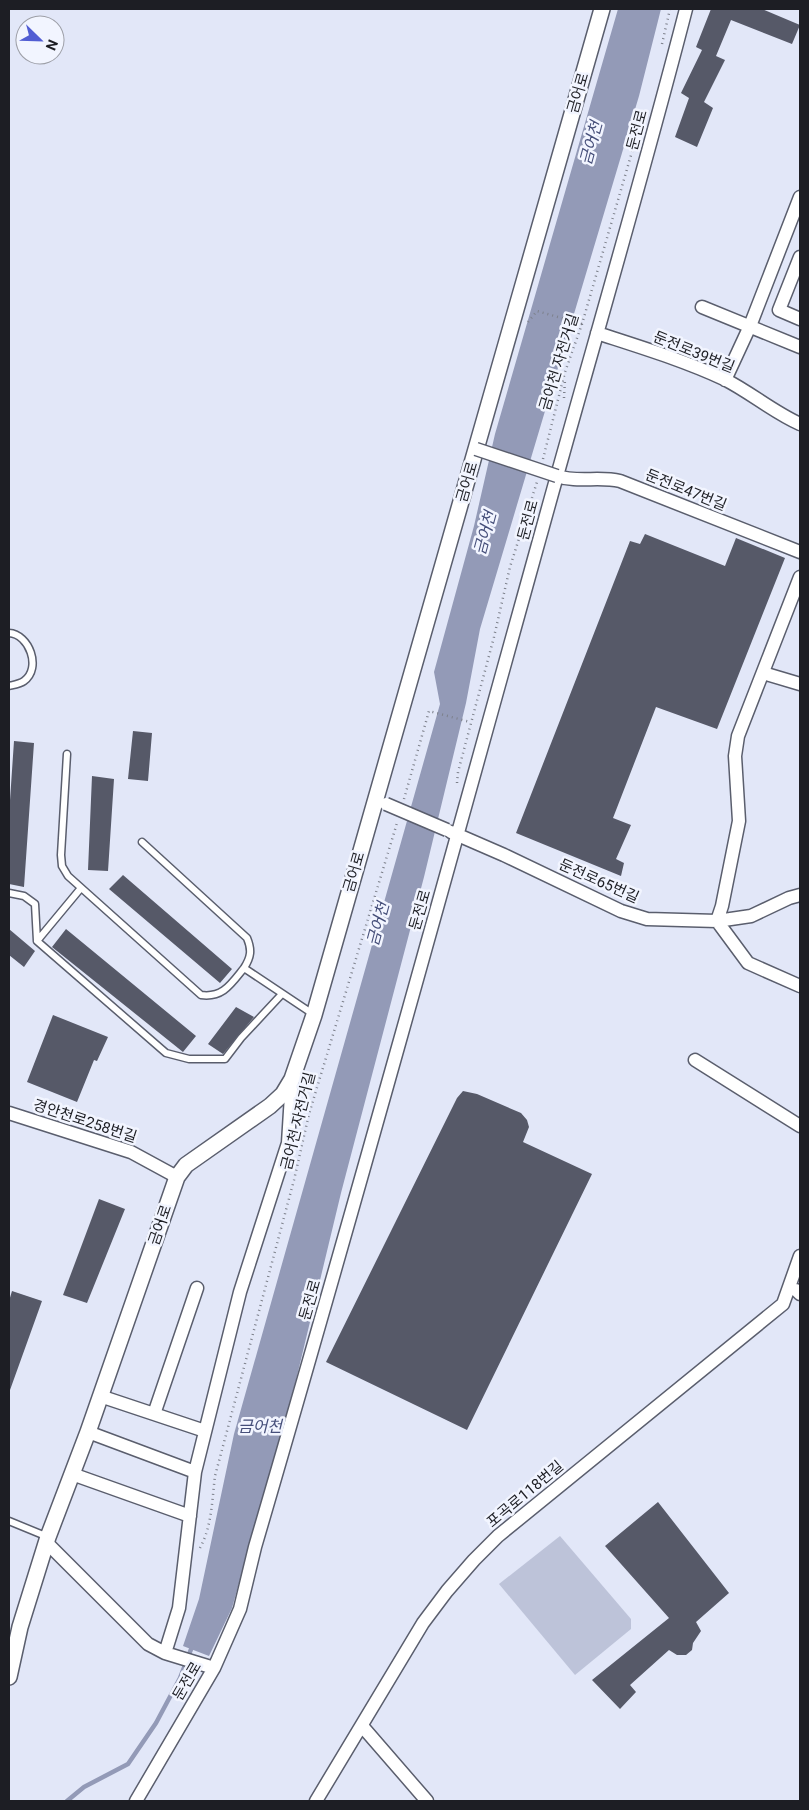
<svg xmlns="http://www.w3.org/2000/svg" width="809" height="1810" font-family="Roboto,'Noto Sans KR',sans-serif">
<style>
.green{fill:#bdc3d9}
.water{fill:#939ab7}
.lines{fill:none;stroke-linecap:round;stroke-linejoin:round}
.stream{stroke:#939ab7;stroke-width:4.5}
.building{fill:#565968}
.service-casing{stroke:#5a5e6d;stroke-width:9}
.minor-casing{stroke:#5a5e6d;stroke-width:15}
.tertiary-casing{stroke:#5a5e6d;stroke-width:18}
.path{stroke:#7d808b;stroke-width:2.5;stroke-dasharray:1 4;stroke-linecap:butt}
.service{stroke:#fff;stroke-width:6}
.minor{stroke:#fff;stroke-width:12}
.tertiary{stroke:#fff;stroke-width:15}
.minor-bridge-casing{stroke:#5a5e6d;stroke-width:15;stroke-linecap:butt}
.minor-bridge{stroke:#fff;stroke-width:12}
.labels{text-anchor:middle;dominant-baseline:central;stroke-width:5;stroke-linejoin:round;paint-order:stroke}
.street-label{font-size:15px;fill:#1d1e24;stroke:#f2f5ff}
.water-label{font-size:16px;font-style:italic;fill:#464f7a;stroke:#f2f5ff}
</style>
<rect width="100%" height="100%" fill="#e2e7f8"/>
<path class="green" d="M560,1536L631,1619V1629L575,1675L499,1584Z"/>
<path class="water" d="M618,9H661L639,96L480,629L466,703L424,877L341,1193L296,1380L232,1608L209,1656L183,1646L199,1599L234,1434L440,704L434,672L474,526L495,434Z"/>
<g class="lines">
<path class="stream" d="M67,1801L84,1787L128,1764L156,1723L180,1678L193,1644"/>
</g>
<path class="building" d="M711,9H762L800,25L792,44L731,20L716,56L725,60L704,102L713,108L697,147L675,137L689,98L681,93L702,50L696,47Z
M645,534L725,566L736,538L785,558L717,729L656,707L613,818L631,825L616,859L624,863L621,876L516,833L630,541L640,544Z
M133,731L152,733L148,781L128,779Z
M14,741L34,743L24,887L9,884V815Z
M92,776L114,779L108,871L88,870Z
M123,875L232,969L220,983L109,889Z
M9,929L35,951L24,967L9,955Z
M66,929L196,1036L183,1052L52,947Z
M236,1007L254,1017L223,1054L208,1044Z
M53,1015L108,1037L97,1061L94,1060L77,1102L27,1082Z
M463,1091L477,1094L521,1113L527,1120L529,1127L523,1142L592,1174L467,1430L326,1362L457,1098Z
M99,1199L125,1209L87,1303L63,1295Z
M12,1291L42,1301L10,1390H9V1301Z
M658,1502L729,1593L696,1622L701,1631L693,1643L692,1650L686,1655H677L669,1650L630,1685L636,1692L620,1709L592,1680L669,1618L605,1546Z"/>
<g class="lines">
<defs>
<path id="service" d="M9,633C29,634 42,668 24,681C20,684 13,685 9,686
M67,754L61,855L62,866L68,876L201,995C223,998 231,984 244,968
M142,842L247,938C252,950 251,957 244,968L313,1014
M9,893L24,896L35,904L37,941L166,1053L189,1059H225L241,1038L282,994
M37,941L81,888
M9,1521L48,1537"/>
<path id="minor" d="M800,257L779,310L800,319
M702,307L800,347
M597,333C640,347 683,360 724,379C750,392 773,412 800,424
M725,380L750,326L800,197
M557,476C577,483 599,476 620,481L800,552
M800,577L738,736L735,756L739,821L722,906L717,921L751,916L789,898L800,895
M763,673L800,684
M451,832L504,855L621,911L647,919L717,921L748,963L800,986
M695,1060L800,1126
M9,1113L131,1152L177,1177
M796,1290L800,1294
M100,1396L205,1431
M154,1414L197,1288
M88,1432L195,1472
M72,1474L190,1516
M46,1542L148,1644L165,1653L214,1668
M165,1653L179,1608L195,1472L240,1292L288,1143L292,1079
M362,1726L427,1801
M136,1801L214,1668L240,1609L255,1547C355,1205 450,862 545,519C592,349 642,180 686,9
M316,1801L423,1623L447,1591L474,1560L498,1536L783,1304L800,1256"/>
<path id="tertiary" d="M9,1677L20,1627L48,1537L88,1432L177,1177L186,1165L270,1106L283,1094L292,1079L314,1015L602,9"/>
</defs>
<use href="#service" class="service-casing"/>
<use href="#minor" class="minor-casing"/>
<use href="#tertiary" class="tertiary-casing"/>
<path class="path" d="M662,44L670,9
M528,322L537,311L582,324
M564,398L565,379
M543,459L565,372L582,324L643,114
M457,783L458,772L494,637L510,567L537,482
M404,799L429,711L470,722
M200,1548C212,1526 212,1500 215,1476L294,1180L309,1114L397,823"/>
<use href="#service" class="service"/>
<use href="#minor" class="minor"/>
<use href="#tertiary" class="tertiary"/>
<defs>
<path id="minor-bridge" d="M476,449L557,476
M386,804L447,830"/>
</defs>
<use href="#minor-bridge" class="minor-bridge-casing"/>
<use href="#minor-bridge" class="minor-bridge"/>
</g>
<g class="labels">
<g class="street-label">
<text transform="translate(578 93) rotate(-74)">금어로</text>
<text transform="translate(637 130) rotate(-75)">둔전로</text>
<text transform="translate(694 352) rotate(22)">둔전로39번길</text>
<text transform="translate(559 362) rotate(-73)">금어천 자전거길</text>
<text transform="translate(467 482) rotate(-74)">금어로</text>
<text transform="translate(686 490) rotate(22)">둔전로47번길</text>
<text transform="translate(528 520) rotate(-75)">둔전로</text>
<text transform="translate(354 872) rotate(-74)">금어로</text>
<text transform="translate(599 881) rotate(24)">둔전로65번길</text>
<text transform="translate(420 910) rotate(-74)">둔전로</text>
<text transform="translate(85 1121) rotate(18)">경안천로258번길</text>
<text transform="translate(298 1121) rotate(-76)">금어천 자전거길</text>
<text transform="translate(160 1225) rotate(-71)">금어로</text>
<text transform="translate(310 1300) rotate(-74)">둔전로</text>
<text transform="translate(525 1494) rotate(-40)">포곡로118번길</text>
<text transform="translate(187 1681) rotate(-60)">둔전로</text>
</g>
<g class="water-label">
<text transform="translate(591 143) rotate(-75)">금어천</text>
<text transform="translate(485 533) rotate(-75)">금어천</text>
<text transform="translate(378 924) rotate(-75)">금어천</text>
<text x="260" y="1426">금어천</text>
</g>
</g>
<rect width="809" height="1810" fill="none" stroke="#1d1e24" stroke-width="20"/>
<g transform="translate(40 40) rotate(113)"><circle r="24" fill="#f2f5ff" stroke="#9d9fa7"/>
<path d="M0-4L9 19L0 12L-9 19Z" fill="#515dd3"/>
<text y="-8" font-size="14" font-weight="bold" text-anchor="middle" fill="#1d1e24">N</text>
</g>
</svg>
